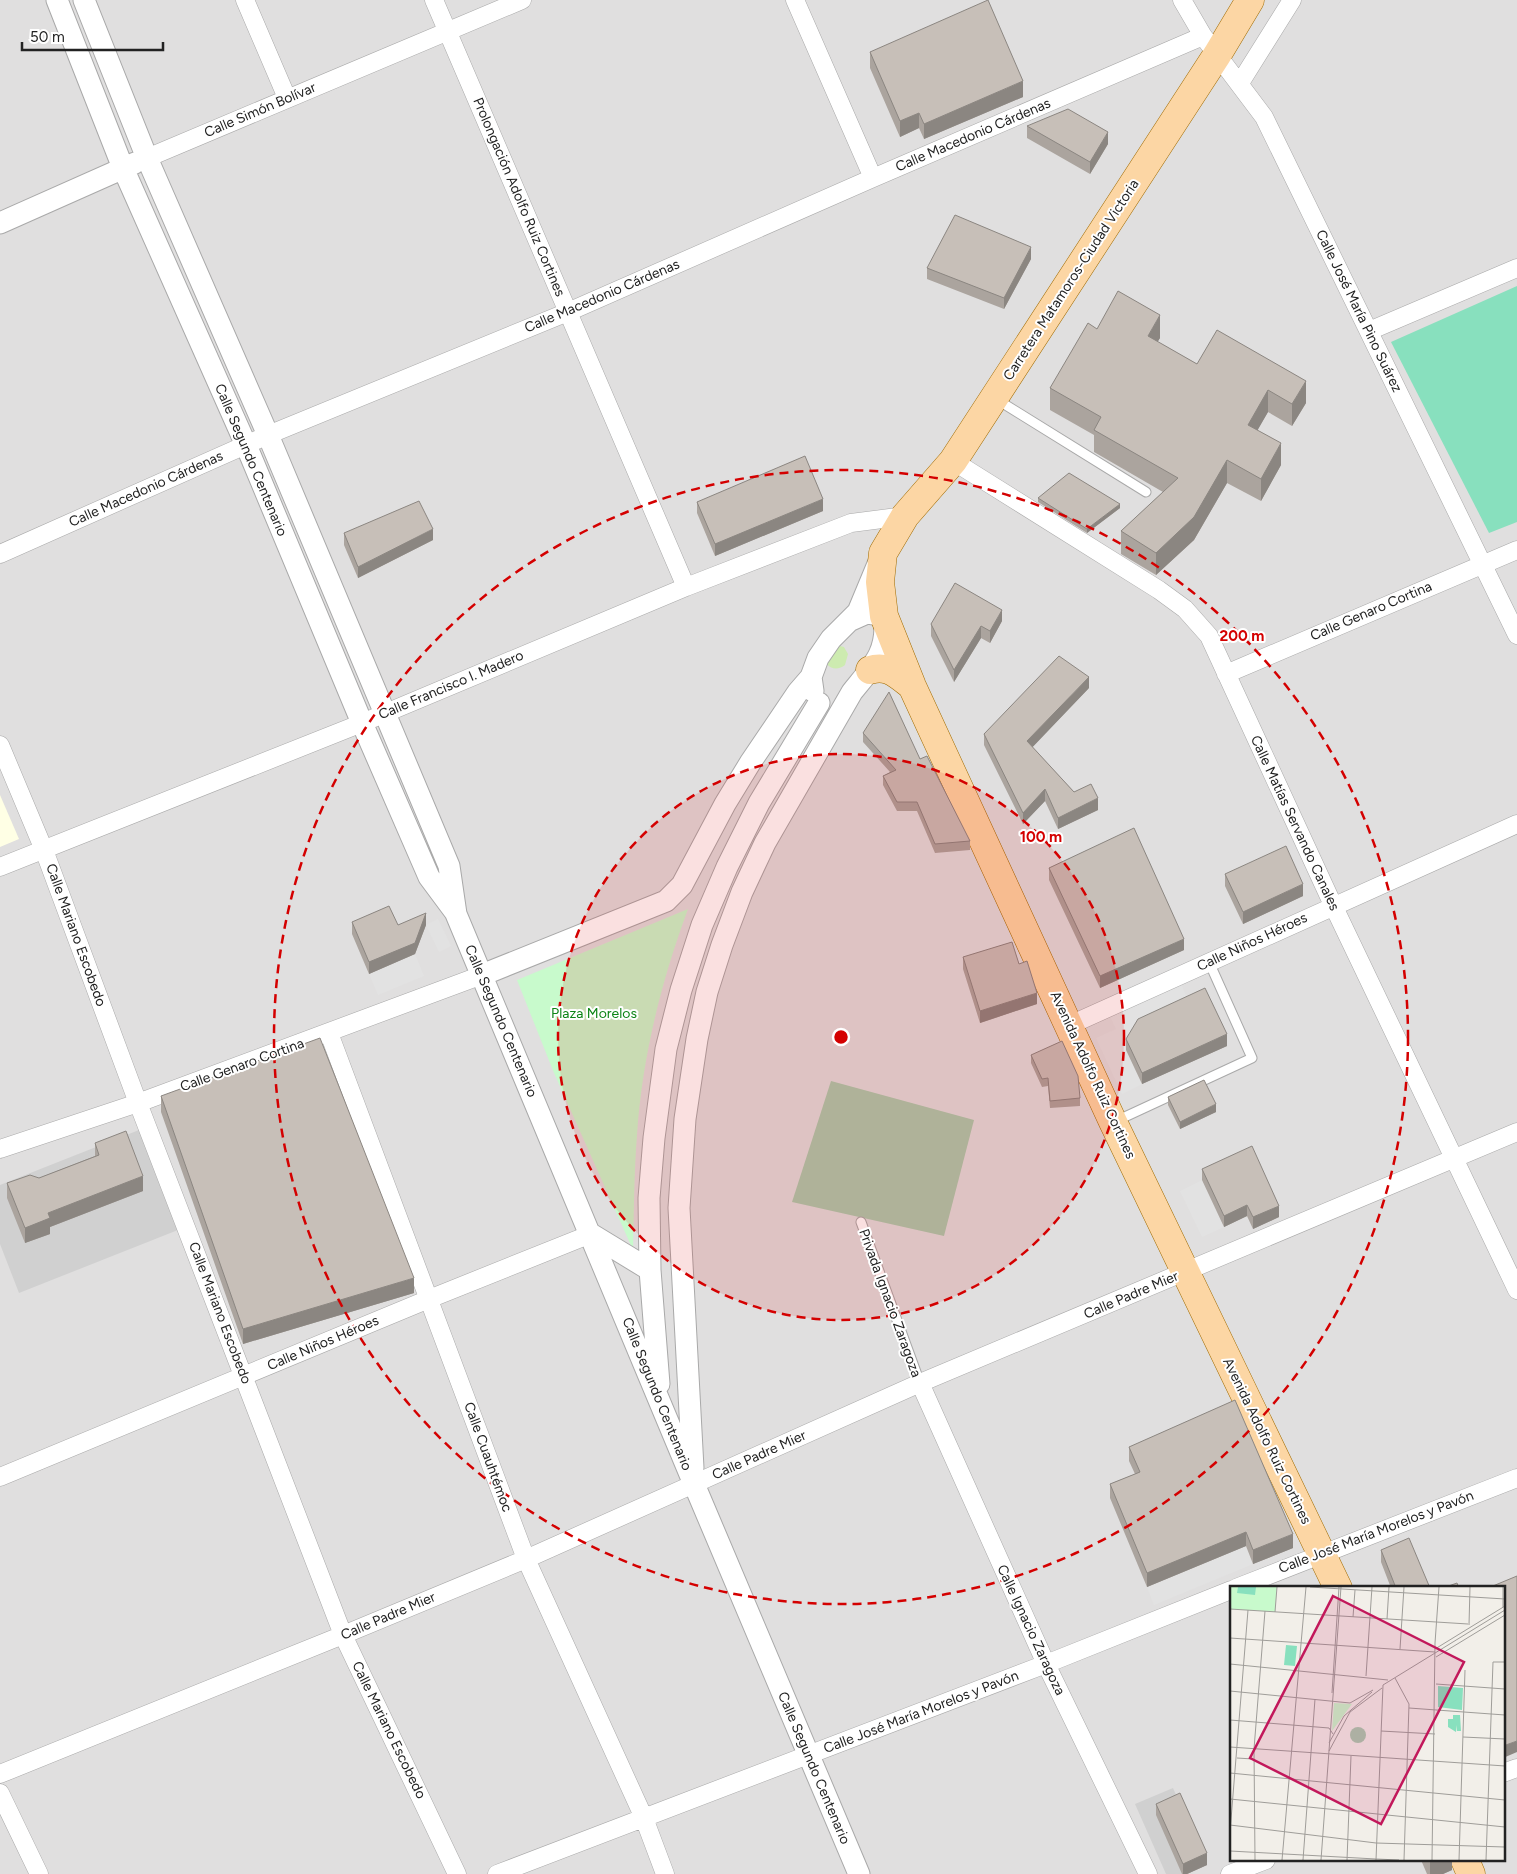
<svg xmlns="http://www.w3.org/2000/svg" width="1517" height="1874" font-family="Figtree,sans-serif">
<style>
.residential{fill:#e0dfdf;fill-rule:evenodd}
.education{fill:#ffffe5}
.religious{fill:#d0d0d0}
.grass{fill:#cdebb0}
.cemetery{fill:#aacbaf}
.park{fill:#c8facc}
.pitch{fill:#88e0be}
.parking{fill:#e2e2e2}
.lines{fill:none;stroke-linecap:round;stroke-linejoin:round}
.service-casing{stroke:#a9a9a9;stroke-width:11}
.minor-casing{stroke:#a9a9a9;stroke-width:19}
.tertiary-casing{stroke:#a9a9a9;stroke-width:23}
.primary-casing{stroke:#a06b00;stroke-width:29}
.service{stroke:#fff;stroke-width:9}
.minor{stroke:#fff;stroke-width:18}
.tertiary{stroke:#fff;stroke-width:21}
.primary{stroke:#fcd6a4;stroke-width:28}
.wall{fill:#aba49e}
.shaded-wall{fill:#8b8681}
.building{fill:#c7bfb8;stroke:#8b8681}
.ring{fill:none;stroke:#d40000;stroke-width:2.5;stroke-dasharray:9 6}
.labels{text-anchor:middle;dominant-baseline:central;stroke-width:4;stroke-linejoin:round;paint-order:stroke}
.street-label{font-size:14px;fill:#222;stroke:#fff}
.park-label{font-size:14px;fill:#0c8416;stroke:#fff}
.inset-road{fill:none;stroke:#9f9d99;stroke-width:1}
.view{fill:#c2185b;fill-opacity:0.15;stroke:#c2185b;stroke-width:2.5}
.inset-edge{fill:none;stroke:#222;stroke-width:2.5}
.centre{fill:#d40000;stroke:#fff;stroke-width:2.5}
.ring-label{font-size:15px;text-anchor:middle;font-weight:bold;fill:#d40000;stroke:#fff;stroke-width:4;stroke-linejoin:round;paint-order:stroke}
</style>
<rect width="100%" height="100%" fill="#f2efe9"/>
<path class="residential" d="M0,0H1517V1874H0ZM1231,1588H1503V1860H1231Z"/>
<path class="education" d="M0,795L19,839L0,847Z"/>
<path class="religious" d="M139,1130L178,1230L19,1293L0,1244V1185Z
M1173,1788L1207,1865L1187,1874H1166L1135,1804Z"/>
<path class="grass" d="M836,645L844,647L848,654L845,665C839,670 831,670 826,663Z"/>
<path class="cemetery" d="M831,1081L974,1120L944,1236L792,1202Z"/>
<path class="park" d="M688,909C661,982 642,1058 637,1135C634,1173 634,1212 633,1250L554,1073L517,980Z"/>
<path class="pitch" d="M1517,286V522L1489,533L1391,342Z"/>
<path class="parking" d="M438,919L451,946L439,952L426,925Z
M415,954L424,976L378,995L369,974Z
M1179,980L1191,1006L1121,1038L1142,1084L1122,1094L1096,1038L1116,1029L1108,1012Z
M1202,1180L1224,1227L1202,1237L1180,1191Z
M1246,1546L1253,1564L1154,1605L1147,1587Z"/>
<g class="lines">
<defs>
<path id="service" d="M996,399L1146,492
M1116,1121L1252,1058L1209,962
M861,1222L920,1383"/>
<path id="minor" d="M245,0L287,98
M434,0L686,587
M795,0L873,178
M1182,0L1203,36L1264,117L1517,635
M1240,83L1292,0
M147,158L522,0
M1369,331L1517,268
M953,461L1159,590L1185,609L1209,636L1333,905L1517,1290
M0,554L268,435L568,312L873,178L1203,36
M1226,674L1517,550
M0,745L44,850L138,1103L343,1635L457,1874
M0,867L362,723L686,587L851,523L905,516
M1070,1025L1517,824
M329,1033L526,1559L644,1818L665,1874
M0,1149L138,1103L482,975
M920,1383L1046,1664L1148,1874
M0,1477L429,1299L591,1234
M1236,1588L1517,1478
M1503,1773L1517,1768
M0,1774L343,1635L526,1559L920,1383L1517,1132
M0,1793L39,1874
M497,1874L1046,1664L1231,1590
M1230,1874L1266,1860"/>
<path id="tertiary" d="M57,0L123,168L246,445L362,723L429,877L455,912
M84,0L147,158L268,435L449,866L456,914L694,1484L859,1874
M0,223L135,163
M813,691L811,677L818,658L831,639L858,612L878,564
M482,975L666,901L682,885L725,804L750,763L798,692L811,677
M591,1234L650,1270
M659,1384L650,1270L649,1198L654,1138L666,1049L681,990L702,925L727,867L759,803L819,703
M693,1468L679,1208L685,1119L697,1039L707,992L722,945L742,892L765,843L852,692C873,666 889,651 884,616L867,613L849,621"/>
<path id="primary" d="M1250,0L1217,55L953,461L905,516L883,553L880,582L884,616L912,686L1113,1122L1338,1588
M870,670C888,664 899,676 912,686
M1465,1860L1471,1874"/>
</defs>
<use href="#service" class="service-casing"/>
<use href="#minor" class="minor-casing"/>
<use href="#tertiary" class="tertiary-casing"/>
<use href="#primary" class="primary-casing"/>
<use href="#service" class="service"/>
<use href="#minor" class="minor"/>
<use href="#tertiary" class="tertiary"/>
<use href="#primary" class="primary"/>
</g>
<path class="wall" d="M870,52L1023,97L924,139L919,128L900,137L870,68Z
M1027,126L1108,144L1090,174L1027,138Z
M1031,259L1004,309L927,279V268Z
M1097,329L1160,338L1157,342L1197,364L1306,403L1292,426L1268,412L1257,430L1281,465L1261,501L1227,483L1194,540L1156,575L1121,554V531L1163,492L1094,452V435L1050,410V388Z
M1038,498L1120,508L1087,533L1038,502Z
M697,502L823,511L715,556L697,513Z
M344,533L433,540L358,578L344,545Z
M1002,621L990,643L981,638L954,682L931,636V624Z
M1089,688L1032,747L1074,792L1098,810L1058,829L1045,801L1023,824L984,745V734Z
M863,733L920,759L970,841V850L935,853L917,811H897L883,785V776L890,772L863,742Z
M1049,868L1184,950L1100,988L1049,880Z
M1225,874L1303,896L1243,924L1225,886Z
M352,922L398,925H426L415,954L369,974L352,934Z
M963,957L1019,964L1037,1004L980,1023L963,969Z
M1126,1039L1227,1046L1142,1084L1126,1050Z
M1031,1055L1080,1098V1106L1050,1108L1048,1086L1042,1087L1031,1063Z
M161,1096L414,1293L243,1344L161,1112Z
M1168,1097L1216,1112L1180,1129L1168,1105Z
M95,1143L143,1191L50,1227V1234L25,1243L7,1198V1183L39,1178L95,1156Z
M1202,1169L1279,1217L1253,1229L1247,1216L1224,1227L1202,1180Z
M1129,1447L1293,1548L1253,1564L1246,1546L1147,1587L1110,1498V1484L1135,1474L1129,1461Z
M1381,1550L1430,1588H1391L1381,1562Z
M1156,1804L1207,1865L1187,1874H1182L1156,1815Z
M1421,1860H1452V1870L1443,1874H1427Z"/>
<path class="shaded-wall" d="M1023,81V97L924,139V124Z
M919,113V128L900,137V121Z
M1108,132V144L1090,174V162Z
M1031,247V259L1004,309V298Z
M1160,315V338L1148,358V336Z
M1306,381V403L1292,426V404Z
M1268,390V412L1248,447V425Z
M1281,443V465L1261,501V479Z
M1227,460V483L1194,540L1156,575V553Z
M823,499V511L715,556V544Z
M1120,504V508L1087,533V529Z
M433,529V540L358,578V567Z
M1002,610V621L990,643V631Z
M981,626V638L954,682V670Z
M1089,677V688L1027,753V741Z
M1045,789V801L1023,824V813Z
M1098,798V810L1058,829V818Z
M1303,884V896L1243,924V912Z
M426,913V925L415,954L369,974V962Z
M1184,939V950L1100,988V976Z
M1037,993V1004L980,1023V1011Z
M1227,1034V1046L1142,1084V1073Z
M1216,1104V1112L1180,1129V1122Z
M143,1176V1191L50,1227V1234L25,1243V1228L48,1213Z
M1247,1205V1216L1224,1227V1216Z
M1279,1206V1217L1253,1229V1217Z
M414,1278V1293L243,1344V1329Z
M1246,1532V1546L1147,1587V1573Z
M1293,1534V1548L1253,1564V1550Z
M1517,1741V1752L1503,1758V1746Z
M1207,1853V1865L1187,1874H1183V1864Z
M1430,1860H1452V1870L1443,1874H1430Z"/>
<path class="building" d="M988,0L1023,81L924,124L919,113L900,121L870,52Z
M1068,109L1108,132L1090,162L1027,126Z
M955,215L1031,247L1004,298L927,268Z
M1118,291L1160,315L1148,336L1197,364L1217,330L1306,381L1292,404L1268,390L1248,425L1281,443L1261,479L1227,460L1194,517L1156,553L1121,531L1178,478L1094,430L1101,417L1050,388L1088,323L1097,329Z
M805,456L823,499L715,544L697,502Z
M1069,473L1120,504L1087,529L1038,498Z
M419,501L433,529L358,567L344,533Z
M955,583L1002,610L990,631L981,626L954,670L931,624Z
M1059,656L1089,677L1027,741L1074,792L1091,784L1098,798L1058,818L1045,789L1023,813L984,734Z
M889,692L920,759L927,756L970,841L935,844L917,802H897L883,776L896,770L863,733Z
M1134,828L1184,939L1100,976L1049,868Z
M1286,846L1303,884L1243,912L1225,874Z
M389,906L398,925L426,913L415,943L369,962L352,922Z
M1012,942L1019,964L1027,961L1037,993L980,1011L963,957Z
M1205,988L1227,1034L1142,1073L1126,1039L1138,1019Z
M320,1038L414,1278L243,1329L161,1096Z
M1062,1041L1078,1076L1080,1098L1050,1101L1048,1078L1042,1079L1031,1055Z
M1204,1080L1216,1104L1180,1122L1168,1097Z
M126,1131L143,1176L48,1213L50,1218L25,1228L7,1183L30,1175L39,1178L99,1155L95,1143Z
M1252,1146L1279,1206L1253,1217L1247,1205L1224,1216L1202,1169Z
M1235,1400L1293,1534L1253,1550L1246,1532L1147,1573L1110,1484L1140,1472L1129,1447Z
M1409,1538L1430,1588H1396L1381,1550Z
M1517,1576V1741L1503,1746V1588H1488Z
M1457,1583L1459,1588H1443Z
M1180,1793L1207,1853L1183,1864L1156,1804Z"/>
<circle cx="841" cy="1037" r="283" fill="#d40000" fill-opacity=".12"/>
<g class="ring">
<circle cx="841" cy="1037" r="283"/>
<circle cx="841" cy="1037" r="567"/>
</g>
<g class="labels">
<g class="street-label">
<text transform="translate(260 110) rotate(-23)">Calle Simón Bolívar</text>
<text transform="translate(973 135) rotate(-23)">Calle Macedonio Cárdenas</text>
<text transform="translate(519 197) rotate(67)">Prolongación Adolfo Ruiz Cortines</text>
<text transform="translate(1071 280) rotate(-57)">Carretera Matamoros-Ciudad Victoria</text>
<text transform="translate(602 296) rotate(-23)">Calle Macedonio Cárdenas</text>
<text transform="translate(1359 311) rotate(64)">Calle José María Pino Suárez</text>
<text transform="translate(251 460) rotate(67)">Calle Segundo Centenario</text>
<text transform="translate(146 489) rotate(-24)">Calle Macedonio Cárdenas</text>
<text transform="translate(1371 611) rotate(-23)">Calle Genaro Cortina</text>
<text transform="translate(451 685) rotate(-23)">Calle Francisco I. Madero</text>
<text transform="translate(1295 823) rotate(65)">Calle Matías Servando Canales</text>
<text transform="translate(76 935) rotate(70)">Calle Mariano Escobedo</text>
<text transform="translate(1252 942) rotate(-25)">Calle Niños Héroes</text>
<text transform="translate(501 1021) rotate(67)">Calle Segundo Centenario</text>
<text transform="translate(242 1065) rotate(-20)">Calle Genaro Cortina</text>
<text transform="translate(1093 1075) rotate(65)">Avenida Adolfo Ruiz Cortines</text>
<text transform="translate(1131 1295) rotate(-23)">Calle Padre Mier</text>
<text transform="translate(890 1303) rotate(70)">Privada Ignacio Zaragoza</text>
<text transform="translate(220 1313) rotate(69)">Calle Mariano Escobedo</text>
<text transform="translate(323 1343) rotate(-23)">Calle Niños Héroes</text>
<text transform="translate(657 1394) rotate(68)">Calle Segundo Centenario</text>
<text transform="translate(1267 1441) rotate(64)">Avenida Adolfo Ruiz Cortines</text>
<text transform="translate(759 1455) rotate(-24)">Calle Padre Mier</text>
<text transform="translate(488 1457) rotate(70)">Calle Cuauhtémoc</text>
<text transform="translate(1376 1532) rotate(-21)">Calle José María Morelos y Pavón</text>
<text transform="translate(388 1616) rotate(-23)">Calle Padre Mier</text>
<text transform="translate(1031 1630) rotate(65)">Calle Ignacio Zaragoza</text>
<text transform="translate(921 1712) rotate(-21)">Calle José María Morelos y Pavón</text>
<text transform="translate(389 1730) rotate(64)">Calle Mariano Escobedo</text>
<text transform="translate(814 1768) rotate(67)">Calle Segundo Centenario</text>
</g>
<g class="park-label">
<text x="594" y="1013">Plaza Morelos</text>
</g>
</g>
<g transform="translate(1230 1586)">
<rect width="275" height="275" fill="#f2efe9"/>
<path d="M120 149a8 8 0 1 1 16 0a8 8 0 1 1-16 0Z" fill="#aacbaf"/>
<path d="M0,1H47L45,26L0,23ZM104,117L122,118L102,145Z" fill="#c8facc"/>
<path d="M8,1H26L25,9L7,7ZM56,59L67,60L65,80L54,79ZM208,100L233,102L232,124L208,121ZM223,129H230L231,145H227V139L226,146L218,141V133H223Z" fill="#88e0be"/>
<path class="inset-road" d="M80,1L275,13M273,1V21M0,23L238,38M45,26L47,1M123,31L125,4M157,33L159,1M239,39L240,1M0,52L205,66M170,63L174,1M205,63L275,20M206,71L275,29M0,78L158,94M136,90L142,1M165,92L179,118L174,274M206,98L275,103M0,105L120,117L143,104M102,107L109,1M179,122L275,129M0,134L99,142L103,148M151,145L205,148M233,151L275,153M99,157L114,130L142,106M0,161L275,180M99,165L120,126L152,102M7,172L23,173M0,187L275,214M0,213L275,241M0,239L146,257L275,261M0,246L18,24M0,265L146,273M146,273L169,274M25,274L24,163L35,25M52,274L76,1M73,274L85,113M91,274L111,1M117,274L121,170M146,274L153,99L275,24M202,274L205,57L209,1M229,274L235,84M256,274L263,76H275"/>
<path class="view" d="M103,10L234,76L151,238L20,172Z"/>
<rect width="275" height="275" class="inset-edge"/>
</g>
<circle cx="841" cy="1037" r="8" class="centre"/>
<g class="ring-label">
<text x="1242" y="641">200 m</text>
<text x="1041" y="842">100 m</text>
</g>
<path d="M22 42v8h141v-8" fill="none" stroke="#222222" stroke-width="2.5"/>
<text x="30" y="42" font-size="15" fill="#222222" stroke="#ffffff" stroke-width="4" paint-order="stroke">50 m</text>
</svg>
